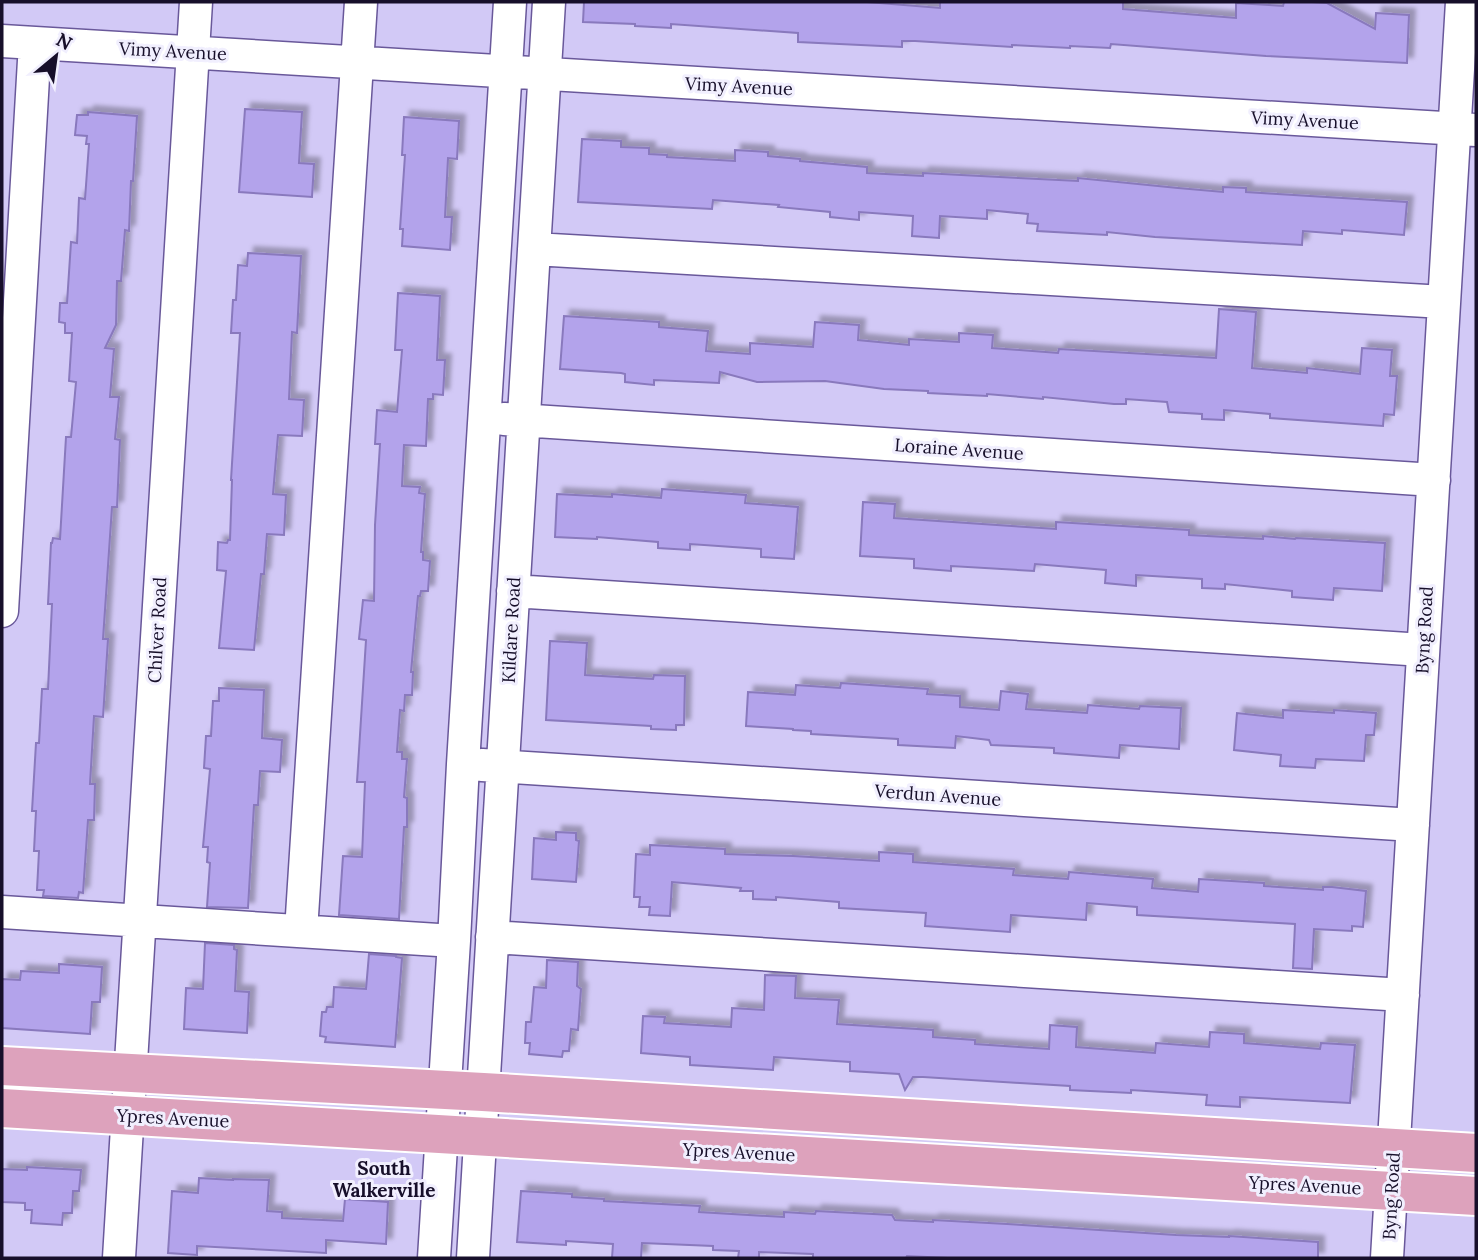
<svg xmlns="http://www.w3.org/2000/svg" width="1478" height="1260" font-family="Lora,serif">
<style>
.building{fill:#b3a3eb;stroke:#8979bd;stroke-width:2;filter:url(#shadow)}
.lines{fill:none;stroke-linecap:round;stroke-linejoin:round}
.minor-casing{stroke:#69589a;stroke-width:35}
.major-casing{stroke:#fff;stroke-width:42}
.minor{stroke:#fff;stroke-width:32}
.major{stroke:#dda2bc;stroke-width:38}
.labels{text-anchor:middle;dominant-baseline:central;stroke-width:6;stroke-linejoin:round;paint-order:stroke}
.street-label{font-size:18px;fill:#170f2a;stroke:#f1effe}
.neighbourhood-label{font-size:19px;font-weight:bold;fill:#170f2a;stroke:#f1effe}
</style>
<defs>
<filter id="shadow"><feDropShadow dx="6" dy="-6" stdDeviation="2" flood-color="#0004"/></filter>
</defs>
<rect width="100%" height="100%" fill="#d2c9f6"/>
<path class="building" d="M584,2H867L940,8V2H1123V9L1236,18V3L1283,6L1284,2H1312L1327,3L1375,29L1376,13L1409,15L1407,63L1266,56L1111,44L1110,48L1070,46V48L1012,45V47L915,41H902V47L798,42V33L671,24V28L635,26V24L583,22Z
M245,109L302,112L299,163L314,164L312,197L239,192Z
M88,112L137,116L133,181H131L129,231L125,230L121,281H117L116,325L105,348L114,349L110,397H119L115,439L120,440L117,507H112L103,639H108L103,717L94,716L90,784H95L94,820H88L83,893L79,892L78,898L43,896L44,890H37L39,851H34L36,811H32L36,743H39L42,689H48L52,604H48L51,543H52L53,538L60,539L66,437H71L76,382L69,381L72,333H65V323L59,322L60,303H67L71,242L77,243L79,198L85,199L89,144H86L87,136L75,135L77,115H88Z
M404,117L459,121L457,159L448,158L445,217H452L450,250L402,246L403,229H400L405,155H402Z
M582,139L621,141V147L649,148V154L667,155V157L735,161V150L768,152V156L800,159V161L867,167V173L923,176V173L1078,181V178L1178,188L1223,192V187L1246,188V192L1407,202L1404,235L1342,230V234L1303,231L1302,245L1155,237L1107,232V235L1037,231L1038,224L1027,223L1028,214L987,210V219L940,216L939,238L912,236L913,216L859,212V220L830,217V212L778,207L779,205L713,200L712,209L578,202Z
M248,253L301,256L297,333L292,332L289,399L304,400L302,436L278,435L273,494L286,495L284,535L267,534L264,574H261L254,650L219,648L226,571L217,570L218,542L227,543L228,540H230L232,480H231L240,333H231L233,300H236L238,265L247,266Z
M398,293L440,296L437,360H445L443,395L433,394V399H428L426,446L404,445L402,486L420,487L419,493L425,494L421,552H423V560L430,561L428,591H421L420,596H418L411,672H413L412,695H405L404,711L400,710L397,752H402V759H407L404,797L407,798V827H404L399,919L339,915L343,856L362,857L365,782H357L366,640L359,639L363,600L374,601L375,525L380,444H375L377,410L397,412L402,350H395Z
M1219,309L1256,312L1252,368L1307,373V368L1360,374L1362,348L1392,350L1390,376H1397L1394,415L1384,414L1383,426L1270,418V414L1224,410V420L1202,419V414L1169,412L1167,402L1126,399V404H1114L1043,397V399L987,394V396L928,393V391L884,389L825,381L757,382L720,372L719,383L654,380V385L625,382V374L621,373L560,369L564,316L659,322V327L708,331L706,351L750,354V343L813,347L815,322L859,325L858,340L909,345V339L959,342V333L993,335L992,348L1058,353L1059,349L1216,358Z
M662,489L746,495L745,503L798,507L794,559L761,557V549L690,544V550L658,548V542L597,537V539L555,537L557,494L612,497V494L661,498Z
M863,502L895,504L894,518L1056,529V522L1189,530V535L1263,539V536L1295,539L1296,538L1385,543L1382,591L1334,588L1333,600L1292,597V591L1225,584V589L1202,588V579L1136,575V586L1105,583L1106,570L1035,564L1034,571L951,566V571L914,568V559L860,556Z
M550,641L587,643L585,675L653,679L654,675L685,676L684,725H676V730L651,729V726L546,720Z
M841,683L928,689L927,694L960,696V707L999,710L1001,691L1028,694L1026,709L1087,713L1088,705L1139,709L1140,706L1181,708L1179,749L1120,745L1119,758L1054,753V748L991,745L989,740L956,736L955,748L898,745V739L811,734V731L793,730V729L746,726L748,692L795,695L796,685L840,688Z
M219,688L264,690L262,738L282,740L280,772L260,771L258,805H254L248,908L207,907L210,863L207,862L208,847H203L210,769L204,768L206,736H211L213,701H219Z
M1283,710L1334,713V710L1376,713L1374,735H1366L1364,761L1316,759L1315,768L1280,766L1281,755L1234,750L1237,713L1283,718Z
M556,832L576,833V840L579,841L576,882L532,879L534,838L556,840Z
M650,845L725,849V854L793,856L879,861V852L913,854V862L1014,869L1013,875L1068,879L1069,872L1153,879L1152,888L1198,892L1199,879L1264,883V886L1323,890V887H1332L1366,891L1363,927L1352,926V931L1314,929L1312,969L1293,968L1295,924L1137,915V907L1087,903L1086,920L1011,915L1010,932L925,926L926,913L839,908V902L776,897V900L753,899V891H740L741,888L672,882L670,916L649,915L650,907H639L640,897H634L636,854L650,855Z
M205,943L234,945V949L237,950L235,991L249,992L247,1033L184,1029L186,988L203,989Z
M369,954L396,956V957L402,958L395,1047L325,1042L326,1037L320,1036L322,1012H326L327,1007H333L334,987L366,989Z
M547,960L578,962L577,986L581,989L578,1030L571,1029L569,1051H563L562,1057L529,1054L530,1043H525L526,1022H531L534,987L546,988Z
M59,964L102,967L100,1002H92L90,1034L2,1028V979L20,980L21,971L59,973Z
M765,975L796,976L795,998L839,1000L837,1024L933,1030V1037L975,1040V1044L1049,1049L1050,1025L1077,1027L1076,1047L1155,1053L1156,1043L1209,1047L1210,1032L1244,1034V1043L1320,1049L1321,1043L1355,1045L1350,1103L1240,1097V1107L1206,1105L1207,1095L1131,1090V1093L1070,1090V1086L923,1077H913L905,1090L899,1074L850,1071V1062L774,1057L773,1070L690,1065V1057L641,1053L643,1016L665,1017L664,1023L731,1027L732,1008L764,1010Z
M27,1167L81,1170L79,1191H73L72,1213H63L62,1225L31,1223L32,1210H25V1203L2,1202V1169L27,1170Z
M199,1178L233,1180V1179L269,1180L267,1211L282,1212V1218L343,1221L345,1199L388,1202L386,1244L326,1240V1253L197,1246V1255L168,1253L172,1191L198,1193Z
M521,1191L572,1194V1197L604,1199V1201L700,1206L699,1212L784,1217V1212L815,1214L816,1211L892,1215L895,1220L933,1222V1220L1007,1224L1176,1235L1229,1237V1236L1318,1242V1258H948L907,1256L906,1258H813V1254L759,1252V1258H738L739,1251L713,1250V1246L642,1243L641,1258H612L613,1244L566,1241V1245L517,1242Z"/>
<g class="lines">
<defs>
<path id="minor" d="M2,41L1476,130
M534,249L1444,302
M504,419L1434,480
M513,591L1423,650
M2,611L35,43
M482,765L1413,825
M2,912L454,941
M301,931L361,2
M492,937L1403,995
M119,1258L196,2
M434,1258L454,941L463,764L510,2
M473,1258L549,2
M1387,1258L1462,2"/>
<path id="major" d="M2,1066L483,1092L1476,1153
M2,1108L1476,1196"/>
</defs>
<use href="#minor" class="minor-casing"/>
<use href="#major" class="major-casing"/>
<use href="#minor" class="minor"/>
<use href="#major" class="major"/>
</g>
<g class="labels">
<g class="street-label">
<text transform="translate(173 51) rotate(3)">Vimy Avenue</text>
<text transform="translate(739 86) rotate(3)">Vimy Avenue</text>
<text transform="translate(1305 120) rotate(3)">Vimy Avenue</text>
<text transform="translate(959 449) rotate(4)">Loraine Avenue</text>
<text transform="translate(157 630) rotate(-87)">Chilver Road</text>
<text transform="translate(511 630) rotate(-87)">Kildare Road</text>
<text transform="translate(1424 630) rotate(-87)">Byng Road</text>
<text transform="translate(938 795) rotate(4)">Verdun Avenue</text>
<text transform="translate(173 1118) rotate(3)">Ypres Avenue</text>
<text transform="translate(739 1152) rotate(3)">Ypres Avenue</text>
<text transform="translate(1305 1185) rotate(3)">Ypres Avenue</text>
<text transform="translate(1391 1196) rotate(-87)">Byng Road</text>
</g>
<g class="neighbourhood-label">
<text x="384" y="1168">South<tspan x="384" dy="22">Walkerville</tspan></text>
</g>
</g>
<rect width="1478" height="1260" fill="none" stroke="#170f2a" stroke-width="7"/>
<g transform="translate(56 56) rotate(29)" stroke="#f1effe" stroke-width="5" paint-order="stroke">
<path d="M0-5L12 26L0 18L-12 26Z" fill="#170f2a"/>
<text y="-10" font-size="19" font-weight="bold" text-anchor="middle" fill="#170f2a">N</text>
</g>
</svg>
